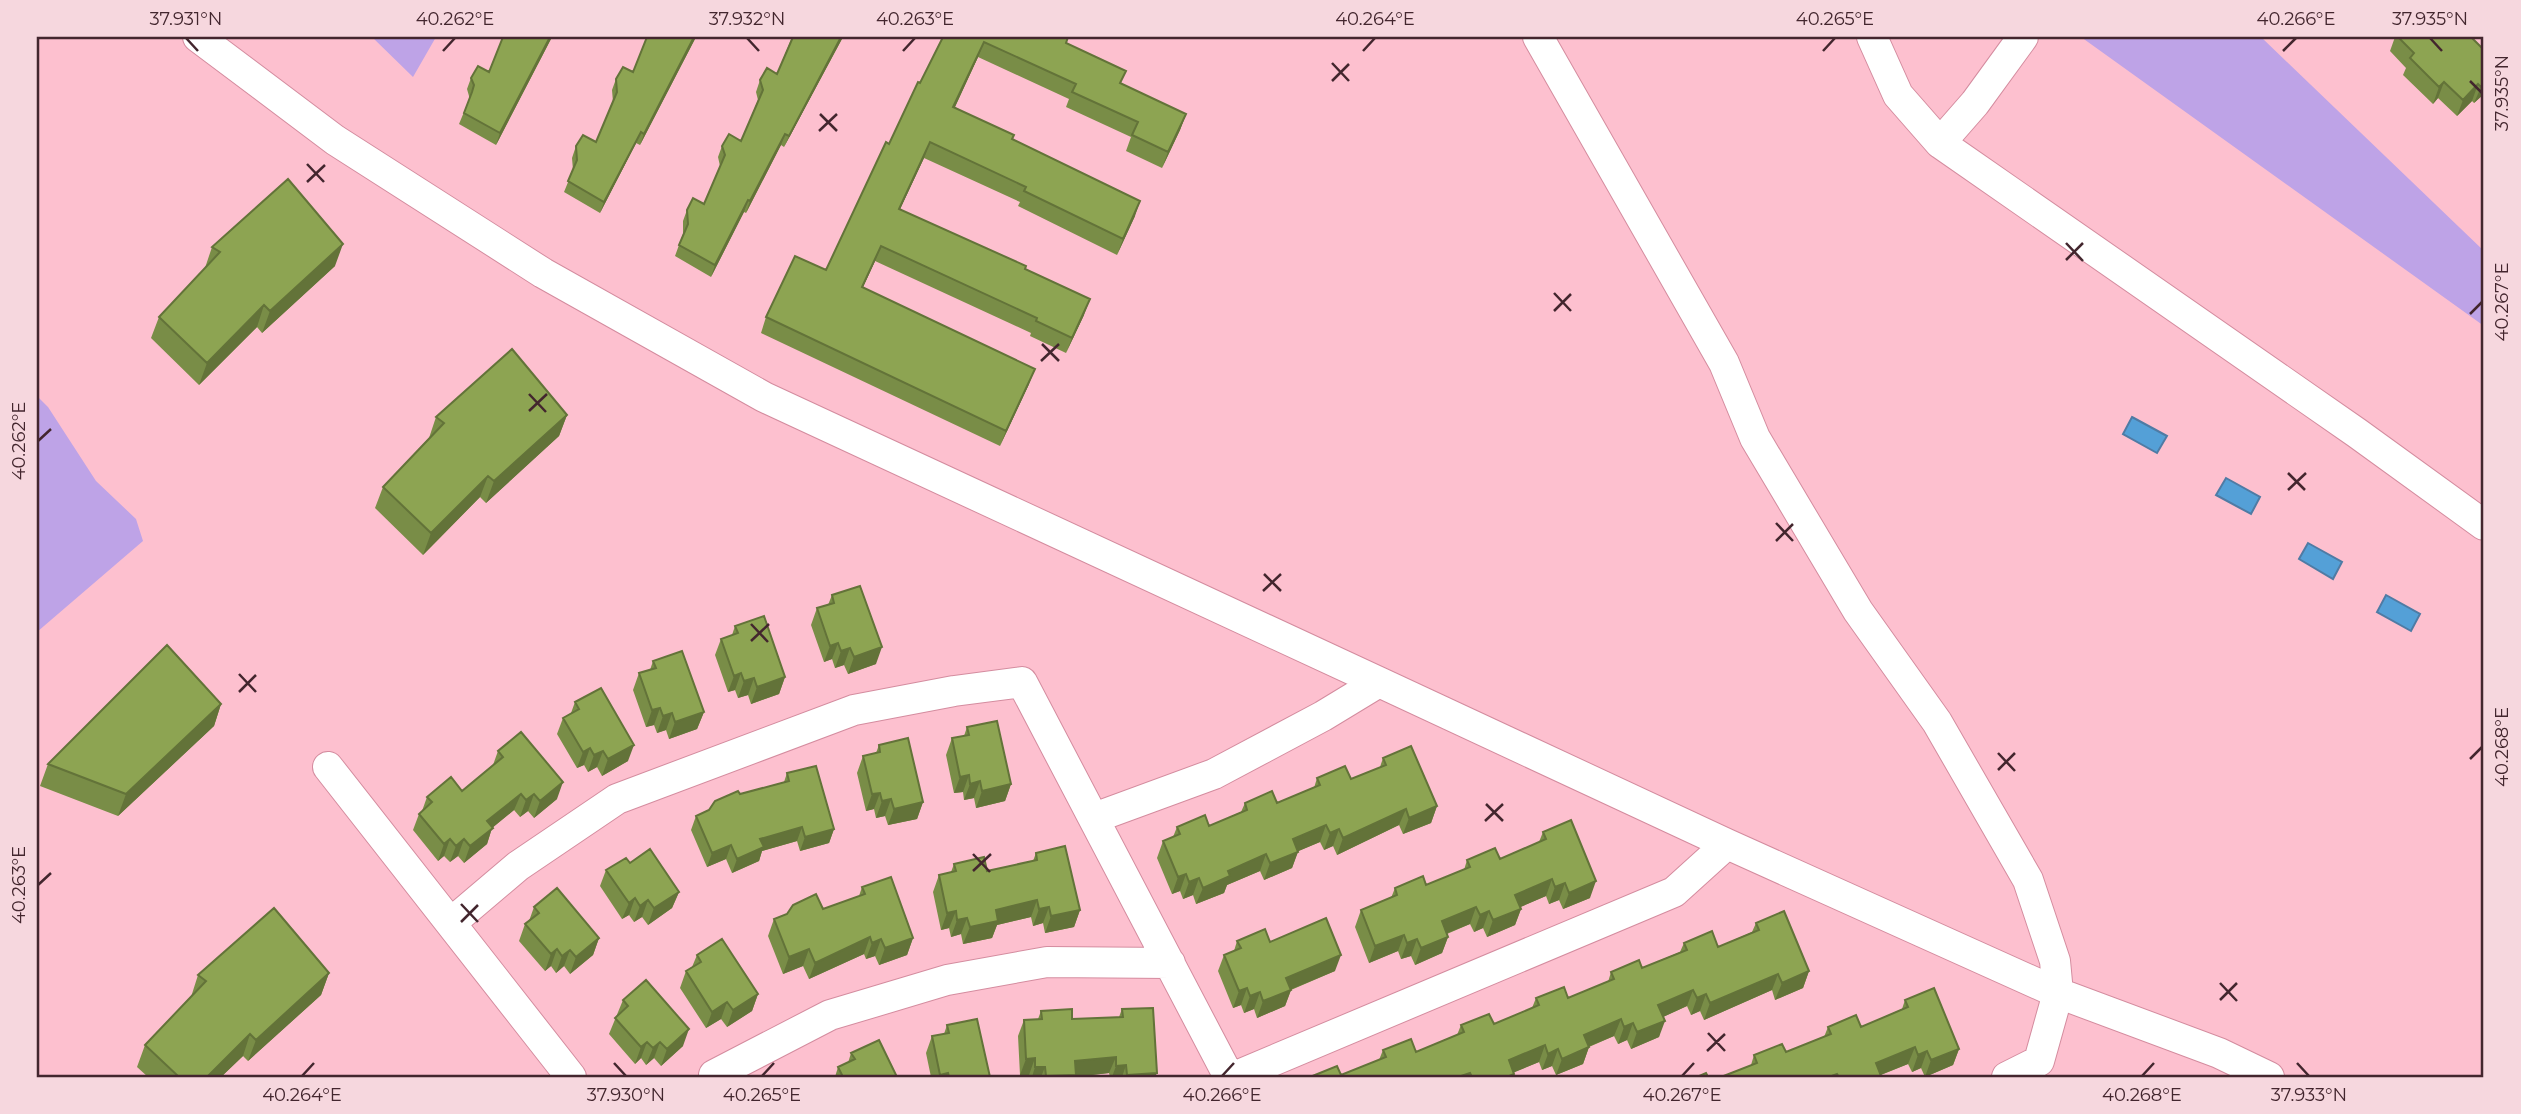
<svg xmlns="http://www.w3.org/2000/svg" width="2521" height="1114" font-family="Montserrat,sans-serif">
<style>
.green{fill:#bea3e7}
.water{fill:#54a0d7;stroke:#4f7ba4;stroke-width:2}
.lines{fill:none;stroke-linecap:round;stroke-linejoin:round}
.minor-casing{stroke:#d48c9f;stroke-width:32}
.minor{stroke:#fff;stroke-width:30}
.wall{fill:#798d47}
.shaded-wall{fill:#637339}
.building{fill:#8da452;stroke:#637339;stroke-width:2}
.ticks{fill:none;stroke:#43262e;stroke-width:2.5}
.neatline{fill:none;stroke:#43262e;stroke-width:2.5}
.ticks-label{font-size:18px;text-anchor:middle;fill:#43262e}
</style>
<rect width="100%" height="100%" fill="#fdc0cf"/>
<path class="green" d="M372,37H436L413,77Z
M2081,37H2261L2484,251V326Z
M37,396L48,407L96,481L136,519L143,541L37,632Z"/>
<path class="water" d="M2132,417L2167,436L2157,453L2123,434Z
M2226,478L2260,497L2251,514L2216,495Z
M2308,543L2342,562L2333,579L2299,559Z
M2386,595L2420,614L2411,631L2377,612Z"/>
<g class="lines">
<defs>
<path id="minor" d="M198,37L335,140L543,273L764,397L1379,682
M1538,37L1724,363L1755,438L1858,611L1937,722L2028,880L2055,961L2058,993L2039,1061L2007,1077
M1872,37L1898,95L1940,143L2357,433L2484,525
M1940,143L1975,103L2023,37
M328,767L571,1077
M1094,818L1214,774L1323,716L1379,682L1727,844L2058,993L2219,1053L2269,1077
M452,922L518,866L617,799L854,710L954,691L1022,682L1229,1077
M714,1075L830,1015L947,980L1047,962L1170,963
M1234,1077L1674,892L1727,844"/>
</defs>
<use href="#minor" class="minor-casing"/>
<use href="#minor" class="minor"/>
</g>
<path class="wall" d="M552,37L496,145L459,124L469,100V96L467,89L471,78L489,72Z
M696,37L640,145L636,143L600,213L564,192L573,170L572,158L576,146L596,142L613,102L612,90L616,79L633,72Z
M792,37H843L784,147L781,145L746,213L744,212L711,277L675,256L683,234V221L687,210L704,204L720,166L718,157L722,146L741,141L758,100L756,92L760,80L777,74Z
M943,37L1066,43L1121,84L1186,114L1180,130L1162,168L1126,151L1131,137L1066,107L1069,99L978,57L955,107L1012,139L1135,216L1117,255L1018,206L1020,202L924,158L900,209L1025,269L1084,315L1066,353L1030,336L1031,333L875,261L863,287L1029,384L1000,446L761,333L766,317L826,270Z
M2395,37H2471L2484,50V94L2474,103L2472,101L2457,116L2438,98L2433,104L2403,75L2406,68L2390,51Z
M212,247L335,266L262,333L257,327L199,385L151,338L159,317L205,268Z
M567,415L559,436L486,503L480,497L423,555L375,508L383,487L429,438L436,417Z
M832,595L876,664L848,674L844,665L835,668L832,659L824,662L811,625L817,608L828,605Z
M735,626L785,677L779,694L751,704L748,695L738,698L735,690L728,692L715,655L721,639L732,635Z
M653,661L704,712L697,729L669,739L666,730L657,733L654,725L646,727L633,690L639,673L650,670Z
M575,702L628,761L602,776L597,767L588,772L584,765L577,768L557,734L563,718L571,713Z
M221,704L214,726L118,816L40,786L48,764Z
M967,727L1011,784L1005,801L976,808L974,798L964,800L963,792L954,793L946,755L952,738L964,736Z
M879,745L923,802L917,819L888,825L885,816L876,818L874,809L866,811L857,773L863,756L876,753Z
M498,751L557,799L534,818L528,811L520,817L514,810L492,828L487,844L464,863L458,856L450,862L444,856L438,861L413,830L419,814L422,811L427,797L462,791L493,765Z
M1383,758L1437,806L1431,823L1403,834L1399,825L1337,855L1333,846L1324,850L1320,842L1298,851L1292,868L1264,880L1260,871L1227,885L1224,893L1196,904L1193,895L1183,899L1180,891L1172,894L1157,858L1163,841L1173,837L1177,827L1209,826L1241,812L1245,803H1277L1314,788L1317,778L1351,779L1380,767Z
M787,773L834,829L829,843L800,851L797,841L762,851L759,861L732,873L726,859L707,867L691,830L696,816L740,794L784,782Z
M1543,832L1590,898L1563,909L1559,900L1549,904L1546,896L1520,907L1521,909L1515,925L1487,937L1483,928L1474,932L1470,924L1447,934L1448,937L1442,953L1415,965L1411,956L1401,959L1398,951L1369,963L1355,927L1361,910L1391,898L1395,888L1426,885L1464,870L1467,860L1500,859L1539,842Z
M1036,853L1080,910L1074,927L1045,933L1043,923L1033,926L1031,917L997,925L992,938L963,944L961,934L951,937L949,928L941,930L933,892L939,875L951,872L954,864L987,871L1033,861Z
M630,863L679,892L672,908L648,925L642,917L634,922L629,915L622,919L600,886L606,870Z
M862,887L913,938L907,955L879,965L875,956L866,959L864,954L809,979L803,966L783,974L768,936L774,919L823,909L859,896Z
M534,907L599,938L593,955L570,974L564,966L556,973L551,966L545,971L519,941L525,924L529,921Z
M1756,923L1809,971L1803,988L1775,1000L1772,990L1704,1020L1700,1011L1691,1015L1687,1006L1663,1017L1659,1037L1631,1049L1627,1040L1618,1044L1614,1036L1589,1047L1583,1064L1556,1075L1552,1066L1542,1070L1539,1062L1514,1072L1513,1077H1310L1341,1075L1379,1060L1383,1050L1416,1052L1457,1035L1461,1025L1494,1024L1532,1008L1536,998H1568L1608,982L1611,972L1642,968L1680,952L1684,943L1718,947L1752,932Z
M1237,941L1270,942L1335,971L1291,990L1285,1006L1257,1018L1254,1009L1244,1013L1241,1005L1233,1008L1218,971L1224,955L1234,951Z
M697,955L758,994L752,1011L727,1027L721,1019L706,1028L680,988L686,971L692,967Z
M329,973L321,995L248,1061L243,1056L221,1077H148L137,1067L145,1045L191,997L198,975Z
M623,1000L683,1046L661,1066L654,1058L646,1065L641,1058L635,1064L609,1034Z
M1905,1000L1959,1049L1953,1065L1925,1077L1921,1068L1912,1072L1908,1064L1881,1075V1077H1721L1751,1065L1754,1055L1786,1052L1824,1037L1828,1027H1861L1902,1009Z
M1122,1009L1155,1077H1110L1109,1073L1075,1077H1029V1075H1020L1018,1036L1024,1020L1038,1019L1041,1011L1072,1019L1119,1017Z
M947,1025L990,1077H931L926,1053L932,1036L944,1034Z
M851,1053L897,1077H835L838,1067L848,1063Z"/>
<path class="shaded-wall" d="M550,37H552L496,145L500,133Z
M694,37H696L640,145L644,134Z
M841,37H843L784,147L789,136Z
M984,42L978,57L948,122L953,107Z
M2444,82L2438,98L2433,104L2439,87Z
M2484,83V94L2474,103L2481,87Z
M2478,84L2472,101L2457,116L2463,100Z
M1186,114L1180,130L1162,168L1168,152Z
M641,132L636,143L600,213L604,202Z
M785,134L781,145L746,213L750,201Z
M930,142L924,158L893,224L899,209Z
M748,200L744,212L711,277L715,265Z
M1140,201L1135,216L1117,255L1123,239Z
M343,244L335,266L262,333L270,311Z
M881,246L875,261L856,302L862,287Z
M1090,299L1084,315L1066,353L1072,338Z
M264,305L257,327L199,385L207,363Z
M1035,369L1029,384L1000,446L1006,431Z
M567,415L559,436L486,503L494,481Z
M488,476L480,497L423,555L431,533Z
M838,643L832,659L824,662L830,646Z
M882,647L876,664L848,674L854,657Z
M850,648L844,665L835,668L841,651Z
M741,673L735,690L728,692L734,676Z
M785,677L779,694L751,704L757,687Z
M754,678L748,695L738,698L744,681Z
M221,704L214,726L118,816L126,794Z
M660,708L654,725L646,727L652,710Z
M704,712L697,729L669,739L675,722Z
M672,713L666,730L657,733L663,716Z
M634,745L628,761L602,776L608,759Z
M590,748L584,765L577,768L583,752Z
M603,751L597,767L588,772L594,755Z
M969,775L963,792L954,793L960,777Z
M980,781L974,798L964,800L970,784Z
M563,782L557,799L534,818L540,801Z
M1011,784L1005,801L976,808L982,791Z
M880,793L874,809L866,811L872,794Z
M521,794L514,810L492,828L487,844L464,863L470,846L487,821Z
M534,794L528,811L520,817L526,800Z
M891,799L885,816L876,818L882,801Z
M923,802L917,819L888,825L894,809Z
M1437,806L1431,823L1403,834L1409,818Z
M1406,809L1399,825L1337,855L1343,838Z
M1326,825L1320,842L1287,856L1293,839Z
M802,827L797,841L762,851L759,861L732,873L737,859L760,839Z
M834,829L829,843L800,851L805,837Z
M1339,829L1333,846L1324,850L1330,833Z
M450,839L444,856L438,861L444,844Z
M464,839L458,856L450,862L456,846Z
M731,845L726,859L707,867L712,853Z
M1298,852L1292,868L1264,880L1270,863Z
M1266,854L1260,871L1227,885L1224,893L1196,904L1203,888L1228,871Z
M1186,874L1180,891L1172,894L1178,877Z
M1199,878L1193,895L1183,899L1189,882Z
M1552,879L1546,896L1509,912L1515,895Z
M1596,881L1590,898L1563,909L1569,893Z
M1565,883L1559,900L1549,904L1555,887Z
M679,892L672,908L648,925L654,908Z
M635,898L629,915L622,919L629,903Z
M648,900L642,917L634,922L640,906Z
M1037,900L1031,917L997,925L992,938L963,944L970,927L996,910Z
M1049,907L1043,923L1033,926L1039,909Z
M1476,907L1470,924L1435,938L1442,921Z
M1521,909L1515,925L1487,937L1493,920Z
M1080,910L1074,927L1045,933L1051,916Z
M956,911L949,928L941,930L947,913Z
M1489,911L1483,928L1474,932L1480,915Z
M967,918L961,934L951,937L957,920Z
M1404,935L1398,951L1369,963L1375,946Z
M870,937L864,954L809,979L815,963Z
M1448,937L1442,953L1415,965L1421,948Z
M599,938L593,955L570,974L576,957Z
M913,938L907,955L879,965L885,948Z
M881,939L875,956L866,959L872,943Z
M1417,939L1411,956L1401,959L1407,943Z
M557,949L551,966L545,971L551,954Z
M809,949L803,966L783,974L789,957Z
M570,950L564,966L556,973L562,956Z
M1341,955L1335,971L1280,994L1286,978Z
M1809,971L1803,988L1775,1000L1782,983Z
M329,973L321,995L248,1061L256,1040Z
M1778,974L1772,990L1704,1020L1710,1003Z
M1247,988L1241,1005L1233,1008L1239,991Z
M1291,990L1285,1006L1257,1018L1263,1001Z
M1693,990L1687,1006L1652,1022L1658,1005Z
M1260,992L1254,1009L1244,1013L1250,996Z
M758,994L752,1011L727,1027L733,1010Z
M1706,994L1700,1011L1691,1015L1697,998Z
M727,1002L721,1019L706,1028L712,1012Z
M1621,1019L1614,1036L1578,1051L1584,1035Z
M1665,1021L1659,1037L1631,1049L1637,1032Z
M1633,1023L1627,1040L1618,1044L1624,1027Z
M689,1029L683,1046L661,1066L667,1049Z
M250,1034L243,1056L221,1077H207Z
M647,1042L641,1058L635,1064L641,1047Z
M660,1042L654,1058L646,1065L653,1048Z
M1545,1045L1539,1062L1503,1077L1509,1060Z
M1589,1047L1583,1064L1556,1075L1562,1059Z
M1915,1047L1908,1064L1875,1077L1876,1063Z
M1558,1049L1552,1066L1542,1070L1548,1054Z
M1959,1049L1953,1065L1925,1077L1931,1060Z
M1927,1051L1921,1068L1912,1072L1918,1055Z
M1116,1057L1109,1073L1075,1077H1046L1075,1061Z
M1035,1058L1029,1075H1020L1026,1059Z
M1126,1065L1122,1077H1112L1116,1066Z
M1035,1067H1045L1041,1077H1032Z
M948,1073L947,1077H939L940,1075Z
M1157,1073L1155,1077H1126L1127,1075Z
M1470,1073L1469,1077H1458Z"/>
<path class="building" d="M503,37H550L500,133L464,113L472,92L474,85L471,78L478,66L489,72Z
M647,37H694L644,134L641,132L604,202L568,181L577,160L576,146L583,135L596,142L617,92L616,79L623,67L633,72Z
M793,37H841L789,136L785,134L750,201L748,200L715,265L679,245L688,224L687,210L693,198L704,204L725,155L722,146L729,134L741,141L763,90L760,80L767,68L777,74Z
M943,37H1068L1066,43L1126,71L1120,83L1186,114L1168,152L1132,135L1138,122L1072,92L1076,84L984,42L953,107L1014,135L1012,139L1140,201L1123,239L1024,191L1026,187L930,142L899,209L1026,266L1025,269L1090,299L1072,338L1036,321L1037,318L881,246L862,287L1035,369L1006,431L766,317L795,256L826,270L886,142L889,144L918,82L920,83Z
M2398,37H2471L2484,50V83L2481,87L2478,84L2463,100L2444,82L2439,87L2410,58L2414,53Z
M288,179L343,244L270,311L264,305L207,363L159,317L220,252L212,247Z
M512,349L567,415L494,481L488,476L431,533L383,487L444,423L436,417Z
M860,586L882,647L854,657L850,648L841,651L838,643L830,646L817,608L834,603L832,595Z
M764,616L785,677L757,687L754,678L744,681L741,673L734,676L721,639L738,633L735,626Z
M167,645L221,704L126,794L48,764Z
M682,651L704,712L675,722L672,713L663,716L660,708L652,710L639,673L656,668L653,661Z
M601,688L634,745L608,759L603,751L594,755L590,748L583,752L563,718L579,709L575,702Z
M997,721L1011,784L982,791L980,781L970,784L969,775L960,777L952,738L969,735L967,727Z
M521,732L563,782L540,801L534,794L526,800L521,794L487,821L493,828L470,846L464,839L456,846L450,839L444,844L419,814L432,802L427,797L451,777L462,791L503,757L498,751Z
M908,738L923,802L894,809L891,799L882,801L880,793L872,794L863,756L880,752L879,745Z
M1411,746L1437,806L1409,818L1406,809L1343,838L1339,829L1330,833L1326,825L1293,839L1298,852L1270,863L1266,854L1228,871L1230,876L1203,888L1199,878L1189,882L1186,874L1178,877L1163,841L1180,834L1177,827L1205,815L1209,826L1247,810L1245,803L1272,791L1277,803L1320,785L1317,778L1345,766L1351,779L1386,765L1383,758Z
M816,766L834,829L805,837L802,827L760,839L764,847L737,859L731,845L712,853L696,816L709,810L715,801L738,791L740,794L789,781L787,773Z
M1571,820L1596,881L1569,893L1565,883L1555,887L1552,879L1515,895L1521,909L1493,920L1489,911L1480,915L1476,907L1442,921L1448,937L1421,948L1417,939L1407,943L1404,935L1375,946L1361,910L1397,895L1395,888L1423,876L1426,885L1470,867L1467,860L1495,848L1500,859L1546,839L1543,832Z
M1065,846L1080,910L1051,916L1049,907L1039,909L1037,900L996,910L998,921L970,927L967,918L957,920L956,911L947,913L939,875L956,871L954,864L984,857L987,871L1037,860L1036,853Z
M650,849L679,892L654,908L648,900L640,906L635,898L629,903L606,870L626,858L630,863Z
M891,877L913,938L885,948L881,939L872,943L870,937L815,963L809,949L789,957L774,919L787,914L793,905L816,894L823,909L865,894L862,887Z
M557,888L599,938L576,957L570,950L562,956L557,949L551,954L525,924L539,913L534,907Z
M274,908L329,973L256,1040L250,1034L207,1077H179L145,1045L206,981L198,975Z
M1784,911L1809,971L1782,983L1778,974L1710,1003L1706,994L1697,998L1693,990L1658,1005L1665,1021L1637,1032L1633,1023L1624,1027L1621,1019L1584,1035L1589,1047L1562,1059L1558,1049L1548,1054L1545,1045L1509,1060L1514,1074L1507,1077H1483V1076L1472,1077L1470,1073L1458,1077H1310L1337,1066L1341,1075L1386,1057L1383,1050L1411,1039L1416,1052L1464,1032L1461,1025L1489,1014L1494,1024L1539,1005L1536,998L1564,987L1568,998L1614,979L1611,972L1639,960L1642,968L1687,950L1684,943L1712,931L1718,947L1759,930L1756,923Z
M1326,918L1341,955L1286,978L1291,990L1263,1001L1260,992L1250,996L1247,988L1239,991L1224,955L1241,948L1237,941L1265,929L1270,942Z
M722,939L758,994L733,1010L727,1002L712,1012L686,971L701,962L697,955Z
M646,980L689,1029L667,1049L660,1042L653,1048L647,1042L641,1047L615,1018L628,1006L623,1000Z
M1934,988L1959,1049L1931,1060L1927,1051L1918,1055L1915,1047L1876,1063L1881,1076L1877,1077H1839L1837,1074L1829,1077H1721L1757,1063L1754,1055L1782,1044L1786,1052L1831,1034L1828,1027L1856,1015L1861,1027L1908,1007L1905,1000Z
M1153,1008L1157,1073L1127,1075L1126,1065L1116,1066V1057L1075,1061L1076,1075L1046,1076L1045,1067H1035V1058L1026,1059L1024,1020L1042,1019L1041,1011L1072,1009V1019L1123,1017L1122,1009Z
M977,1019L990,1077H949L948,1073L940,1075L932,1036L949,1033L947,1025Z
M879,1040L897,1077H843L838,1067L855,1059L851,1053Z
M1706,1073L1708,1077H1697Z"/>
<path class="ticks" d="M186,38L198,51M747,38L759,51M2430,38L2442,51M443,51L455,38M903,51L915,38M1363,51L1375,38M1823,51L1835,38M2283,51L2296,38M1332,63L1349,81M1332,81L1349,64M2470,81L2482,93M820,114L837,131M819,131L837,114M307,164L324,182M307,182L325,165M2066,243L2083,261M2066,260L2083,243M1554,293L1571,311M1554,311L1571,294M2470,314L2482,302M1042,344L1059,361M1041,361L1059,344M529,394L546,412M529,411L547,394M38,441L51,429M2288,473L2305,490M2288,490L2306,473M1776,523L1793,541M1776,541L1793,524M1264,574L1281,591M1263,591L1281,574M751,624L768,642M751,641L769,624M239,674L256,692M239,692L256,675M1998,753L2015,771M2470,759L2482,747M1998,770L2015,753M1486,804L1503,821M1485,821L1503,804M973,854L990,872M973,871L991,854M38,885L51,873M461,904L478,922M461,922L478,905M2220,983L2237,1001M2220,1000L2237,983M1708,1033L1725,1051M1707,1051L1725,1034M614,1063L626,1076M2297,1063L2309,1076M302,1076L314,1063M762,1076L774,1063M1222,1076L1234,1063M1682,1076L1694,1063M2142,1076L2154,1063"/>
<rect width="2521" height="1114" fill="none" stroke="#f6d7de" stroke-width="77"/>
<rect x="38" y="38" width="2444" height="1038" class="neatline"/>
<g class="ticks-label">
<text x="186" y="25">37.931°N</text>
<text x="455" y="25">40.262°E</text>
<text x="747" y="25">37.932°N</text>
<text x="915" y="25">40.263°E</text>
<text x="1375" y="25">40.264°E</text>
<text x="1835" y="25">40.265°E</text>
<text x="2296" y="25">40.266°E</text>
<text x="2430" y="25">37.935°N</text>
<text transform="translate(2502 93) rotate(-90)" y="6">37.935°N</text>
<text transform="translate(2502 302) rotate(-90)" y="6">40.267°E</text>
<text transform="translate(19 441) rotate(-90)" y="6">40.262°E</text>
<text transform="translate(2502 747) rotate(-90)" y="6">40.268°E</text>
<text transform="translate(19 885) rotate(-90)" y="6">40.263°E</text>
<text x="302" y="1101">40.264°E</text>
<text x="626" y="1101">37.930°N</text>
<text x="762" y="1101">40.265°E</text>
<text x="1222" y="1101">40.266°E</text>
<text x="1682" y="1101">40.267°E</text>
<text x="2142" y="1101">40.268°E</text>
<text x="2309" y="1101">37.933°N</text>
</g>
</svg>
